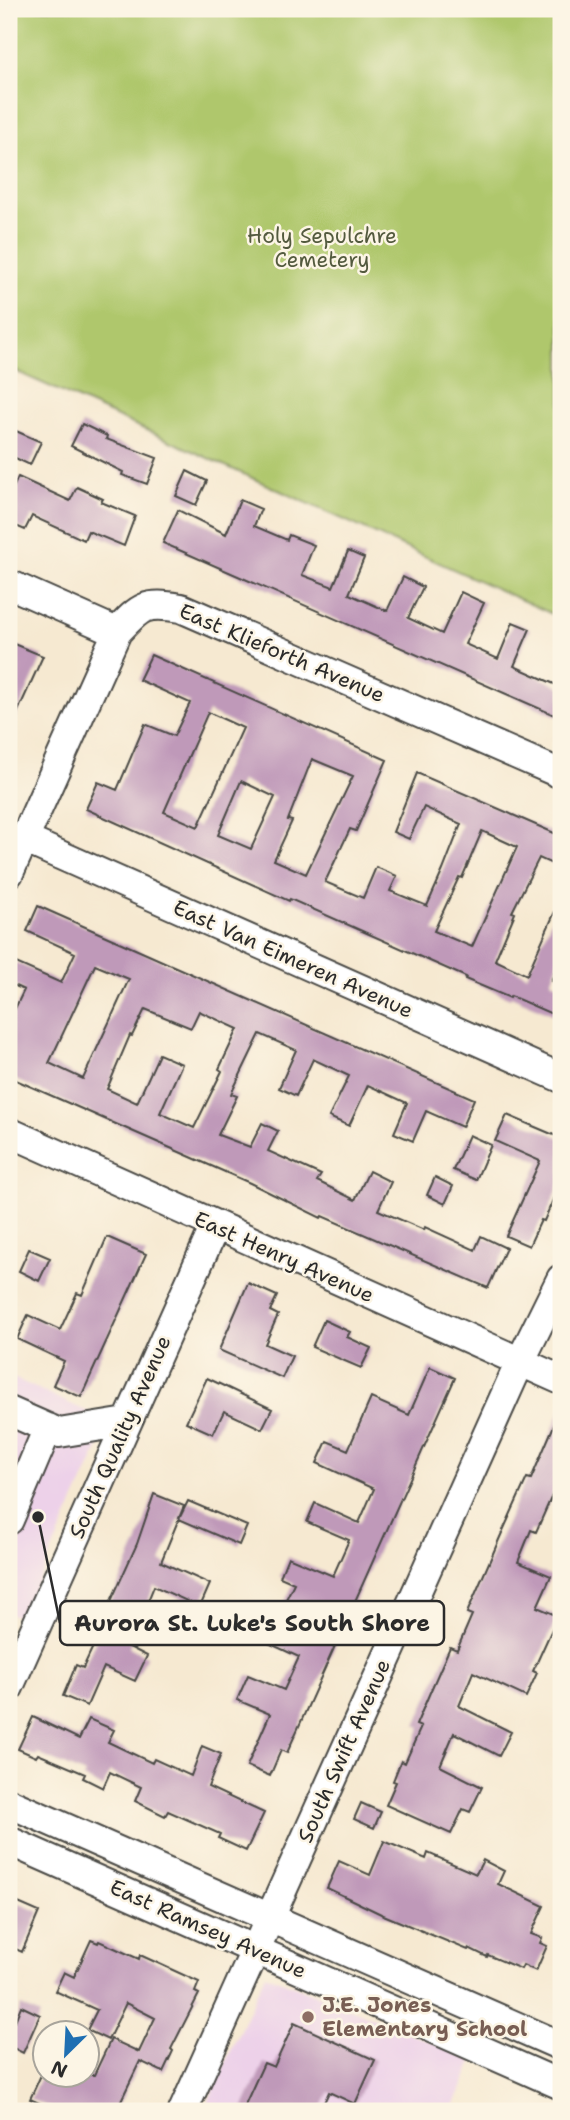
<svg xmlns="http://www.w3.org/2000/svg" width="570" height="2120" font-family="'Shantell Sans',sans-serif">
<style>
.built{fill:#edd1e9}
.green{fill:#afc76c;stroke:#6d794c;stroke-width:2}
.building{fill:#bf99b9;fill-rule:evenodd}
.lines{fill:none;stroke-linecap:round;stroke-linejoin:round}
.minor-casing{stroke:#494844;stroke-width:32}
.minor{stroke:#fff;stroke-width:28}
.education-dot{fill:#8d6e63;stroke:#fcf5e5;stroke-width:2.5}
.labels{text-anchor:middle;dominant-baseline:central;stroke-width:5;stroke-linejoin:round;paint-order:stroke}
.park-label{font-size:21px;fill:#535a3e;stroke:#fcf5e5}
.street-label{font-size:21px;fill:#2b2b2b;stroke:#fcf5e5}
.education-label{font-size:21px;font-weight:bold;fill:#785e54;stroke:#fcf5e5;text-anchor:start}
.leader{fill:none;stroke:#2b2b2b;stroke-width:2.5}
.callout-dot{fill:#2b2b2b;stroke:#fcf5e5;stroke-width:2.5}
.callout{fill:#fcf5e5;stroke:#2b2b2b;stroke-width:2.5}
.callout-label{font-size:23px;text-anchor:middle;font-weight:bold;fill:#2b2b2b}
</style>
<rect width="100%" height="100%" fill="#fcf5e5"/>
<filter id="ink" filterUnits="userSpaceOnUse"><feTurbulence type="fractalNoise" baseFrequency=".0143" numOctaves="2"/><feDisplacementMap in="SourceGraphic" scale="14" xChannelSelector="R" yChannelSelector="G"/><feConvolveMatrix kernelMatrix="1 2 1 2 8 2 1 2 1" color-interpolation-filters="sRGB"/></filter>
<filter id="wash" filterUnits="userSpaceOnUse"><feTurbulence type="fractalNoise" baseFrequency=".00686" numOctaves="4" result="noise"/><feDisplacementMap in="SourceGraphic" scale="28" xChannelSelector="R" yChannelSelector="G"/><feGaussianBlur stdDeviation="1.57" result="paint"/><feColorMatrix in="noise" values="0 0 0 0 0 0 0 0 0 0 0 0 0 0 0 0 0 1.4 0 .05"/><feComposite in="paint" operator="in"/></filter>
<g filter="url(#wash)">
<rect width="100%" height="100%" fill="#f6e9d1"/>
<path class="built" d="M9,1376L110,1422L22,1618L9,1613Z
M265,1974L474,2060L452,2111H204Z"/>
<path class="green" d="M9,9H561V618L9,368Z"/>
<g id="blocks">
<path class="building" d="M82,424L107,436L106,439L157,458L147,484L122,475L123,472L71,446Z
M16,431L41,442L30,465L9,455V446Z
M187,471L207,481L196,505L176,496Z
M18,477L70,501L77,487L103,499L101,502L135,516L124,546L88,531L84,540L32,516L25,530L9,523V497Z
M240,500L261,509L254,526L287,540L289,535L314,545L302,575L333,587L348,551L364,558L349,594L387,611L403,577L423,587L408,618L442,634L461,592L484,603L465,644L498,659L513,622L530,629L514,666L561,687V718L163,543L178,510L226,534Z
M9,642L43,656L9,731Z
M151,655L387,760L356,831L350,829L325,882L363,898L376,867L397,876L390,891L427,906L443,870L461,824L424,807L409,839L393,832L417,773L561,836V868L539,858L512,912L515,913L495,960L527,975L561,898V957L551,981L561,985V1018L511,996L510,998L465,979L466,977L290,899L289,901L86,809L98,782L117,790L145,724L174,736L190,703L139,680ZM208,712L243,728L198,827L164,812ZM312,759L353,776L306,874L274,860L292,821L288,820ZM241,781L275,797L251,849L218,835ZM482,831L517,847L472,947L434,931L459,877L462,878Z
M38,906L474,1099L462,1127L426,1111L413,1141L394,1133L407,1103L368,1085L349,1126L329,1117L349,1076L313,1059L296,1096L279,1088L296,1050L260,1034L231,1094L237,1096L218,1135L250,1147L262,1123L278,1131L268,1151L321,1175L317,1181L355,1200L369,1171L391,1182L378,1210L424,1230L425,1227L475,1250L481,1236L506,1248L488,1288L322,1216L321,1218L250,1183L9,1077V1021L24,990L9,983V973L14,962L61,983L75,953L27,931ZM95,965L129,979L83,1079L49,1063ZM145,1009L191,1028L199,1011L238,1029L219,1069L222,1071L194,1128L160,1113L182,1064L159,1054L137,1103L107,1089L130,1035L132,1036Z
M507,1115L561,1138V1181L544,1221L541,1220L529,1246L506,1236L540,1161L495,1141Z
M469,1135L491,1145L476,1180L453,1170Z
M435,1177L453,1186L445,1204L427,1195Z
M107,1237L146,1254L81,1397L53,1385L64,1361L17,1339L28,1315L60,1330L77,1293L82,1295Z
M29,1249L50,1258L39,1281L19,1271Z
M248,1283L277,1296L270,1311L278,1315L265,1344L292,1356L282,1378L219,1350Z
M324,1320L350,1332L347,1337L371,1348L361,1368L312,1347Z
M430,1367L455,1378L287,1753L281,1750L270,1776L247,1766L270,1714L237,1700L248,1675L284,1690L299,1657L251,1635L261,1614L276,1620L294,1583L280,1577L288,1557L333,1576L349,1540L307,1522L315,1503L359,1523L374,1489L317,1463L327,1441L348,1450L371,1398L409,1415Z
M207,1378L272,1409L262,1429L224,1411L213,1434L186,1422Z
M561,1409V1475L536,1532L531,1530L518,1562L551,1576L537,1607L558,1616L533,1671L537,1673L526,1697L473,1672L459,1706L511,1732L499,1756L454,1733L440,1766L482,1787L470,1812L463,1809L451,1834L386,1805L396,1782L393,1781L401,1761L405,1763L421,1727L416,1725L431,1690L450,1647L457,1650L472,1615L467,1613L501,1535L527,1478L531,1479Z
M154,1494L184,1506L161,1562L210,1584L200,1607L154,1586L129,1647L147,1656L135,1681L104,1667L87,1706L63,1696L76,1665L83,1668L113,1604L111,1601L137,1544Z
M188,1501L247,1526L239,1545L179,1519Z
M33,1717L79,1739L89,1719L114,1730L108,1742L152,1763L154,1759L191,1776L202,1746L221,1754L208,1787L264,1813L246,1851L218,1838L220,1834L168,1811L165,1816L135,1801L141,1787L110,1772L103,1788L83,1778L85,1774L38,1754L36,1757L18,1749Z
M361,1803L381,1812L374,1828L354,1819Z
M384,1841L426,1859L428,1853L476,1874L483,1860L504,1871L498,1884L544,1906L531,1934L542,1938L540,1943L547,1946L536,1971L523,1965L521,1969L488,1955L487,1957L469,1948L468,1950L381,1914L327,1888L339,1861L370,1875Z
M9,1899L39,1912L22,1952L9,1946Z
M91,1940L98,1943L99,1941L139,1959L140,1955L199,1982L195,1992L199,1994L171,2049L173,2051L163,2072L140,2061L116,2111H57L30,2099L41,2075H94L111,2039L139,2052L155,2018L126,2003L108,2040L87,2030L97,2010L55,1991L64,1972L74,1977Z
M21,2006L40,2015L23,2053L9,2046V2018L15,2021Z
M294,2023L375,2060L355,2104L329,2092L320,2111H242L264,2063L274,2067Z"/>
</g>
</g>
<g filter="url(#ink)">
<use href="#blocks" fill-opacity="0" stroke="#494844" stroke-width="2"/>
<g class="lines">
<defs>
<path id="minor" d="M9,584L117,632C141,606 145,602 181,608L561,774
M24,839L561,1078
M9,873L117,632
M9,1132L561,1380
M9,1411L59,1433L127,1422
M9,1520L48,1428
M9,1687L215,1226
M9,1803L561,2046
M9,1841L561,2085
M183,2111L520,1362L561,1279"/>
</defs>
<use href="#minor" class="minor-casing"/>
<use href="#minor" class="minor"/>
</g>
</g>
<circle class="education-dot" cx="308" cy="2017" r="7"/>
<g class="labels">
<g class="park-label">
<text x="322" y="236">Holy Sepulchre<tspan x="322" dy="24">Cemetery</tspan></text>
</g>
<g class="street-label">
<text transform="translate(282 653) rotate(23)">East Klieforth Avenue</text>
<text transform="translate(293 959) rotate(24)">East Van Eimeren Avenue</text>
<text transform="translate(284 1257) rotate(24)">East Henry Avenue</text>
<text transform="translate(120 1437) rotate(-66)">South Quality Avenue</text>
<text transform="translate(344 1751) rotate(-66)">South Swift Avenue</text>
<text transform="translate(208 1929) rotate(24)">East Ramsey Avenue</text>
</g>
<g class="education-label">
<text x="322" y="2005">J.E. Jones<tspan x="322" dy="24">Elementary School</tspan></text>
</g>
</g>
<path class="leader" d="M38 1517L60 1623"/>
<circle class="callout-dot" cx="38" cy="1517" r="7"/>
<rect class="callout" x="60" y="1601" width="384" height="44" rx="7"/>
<g class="callout-label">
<text x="252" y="1631">Aurora St. Luke's South Shore</text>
</g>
<rect width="570" height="2120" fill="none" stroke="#fcf5e5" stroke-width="35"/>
<g transform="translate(66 2054) rotate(204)"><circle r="33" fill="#fcf5e5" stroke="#a8a49b" stroke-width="2"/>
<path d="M0-5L12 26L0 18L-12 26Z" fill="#1f6fb2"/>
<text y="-10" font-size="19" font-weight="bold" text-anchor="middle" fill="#2b2b2b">N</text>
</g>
</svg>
